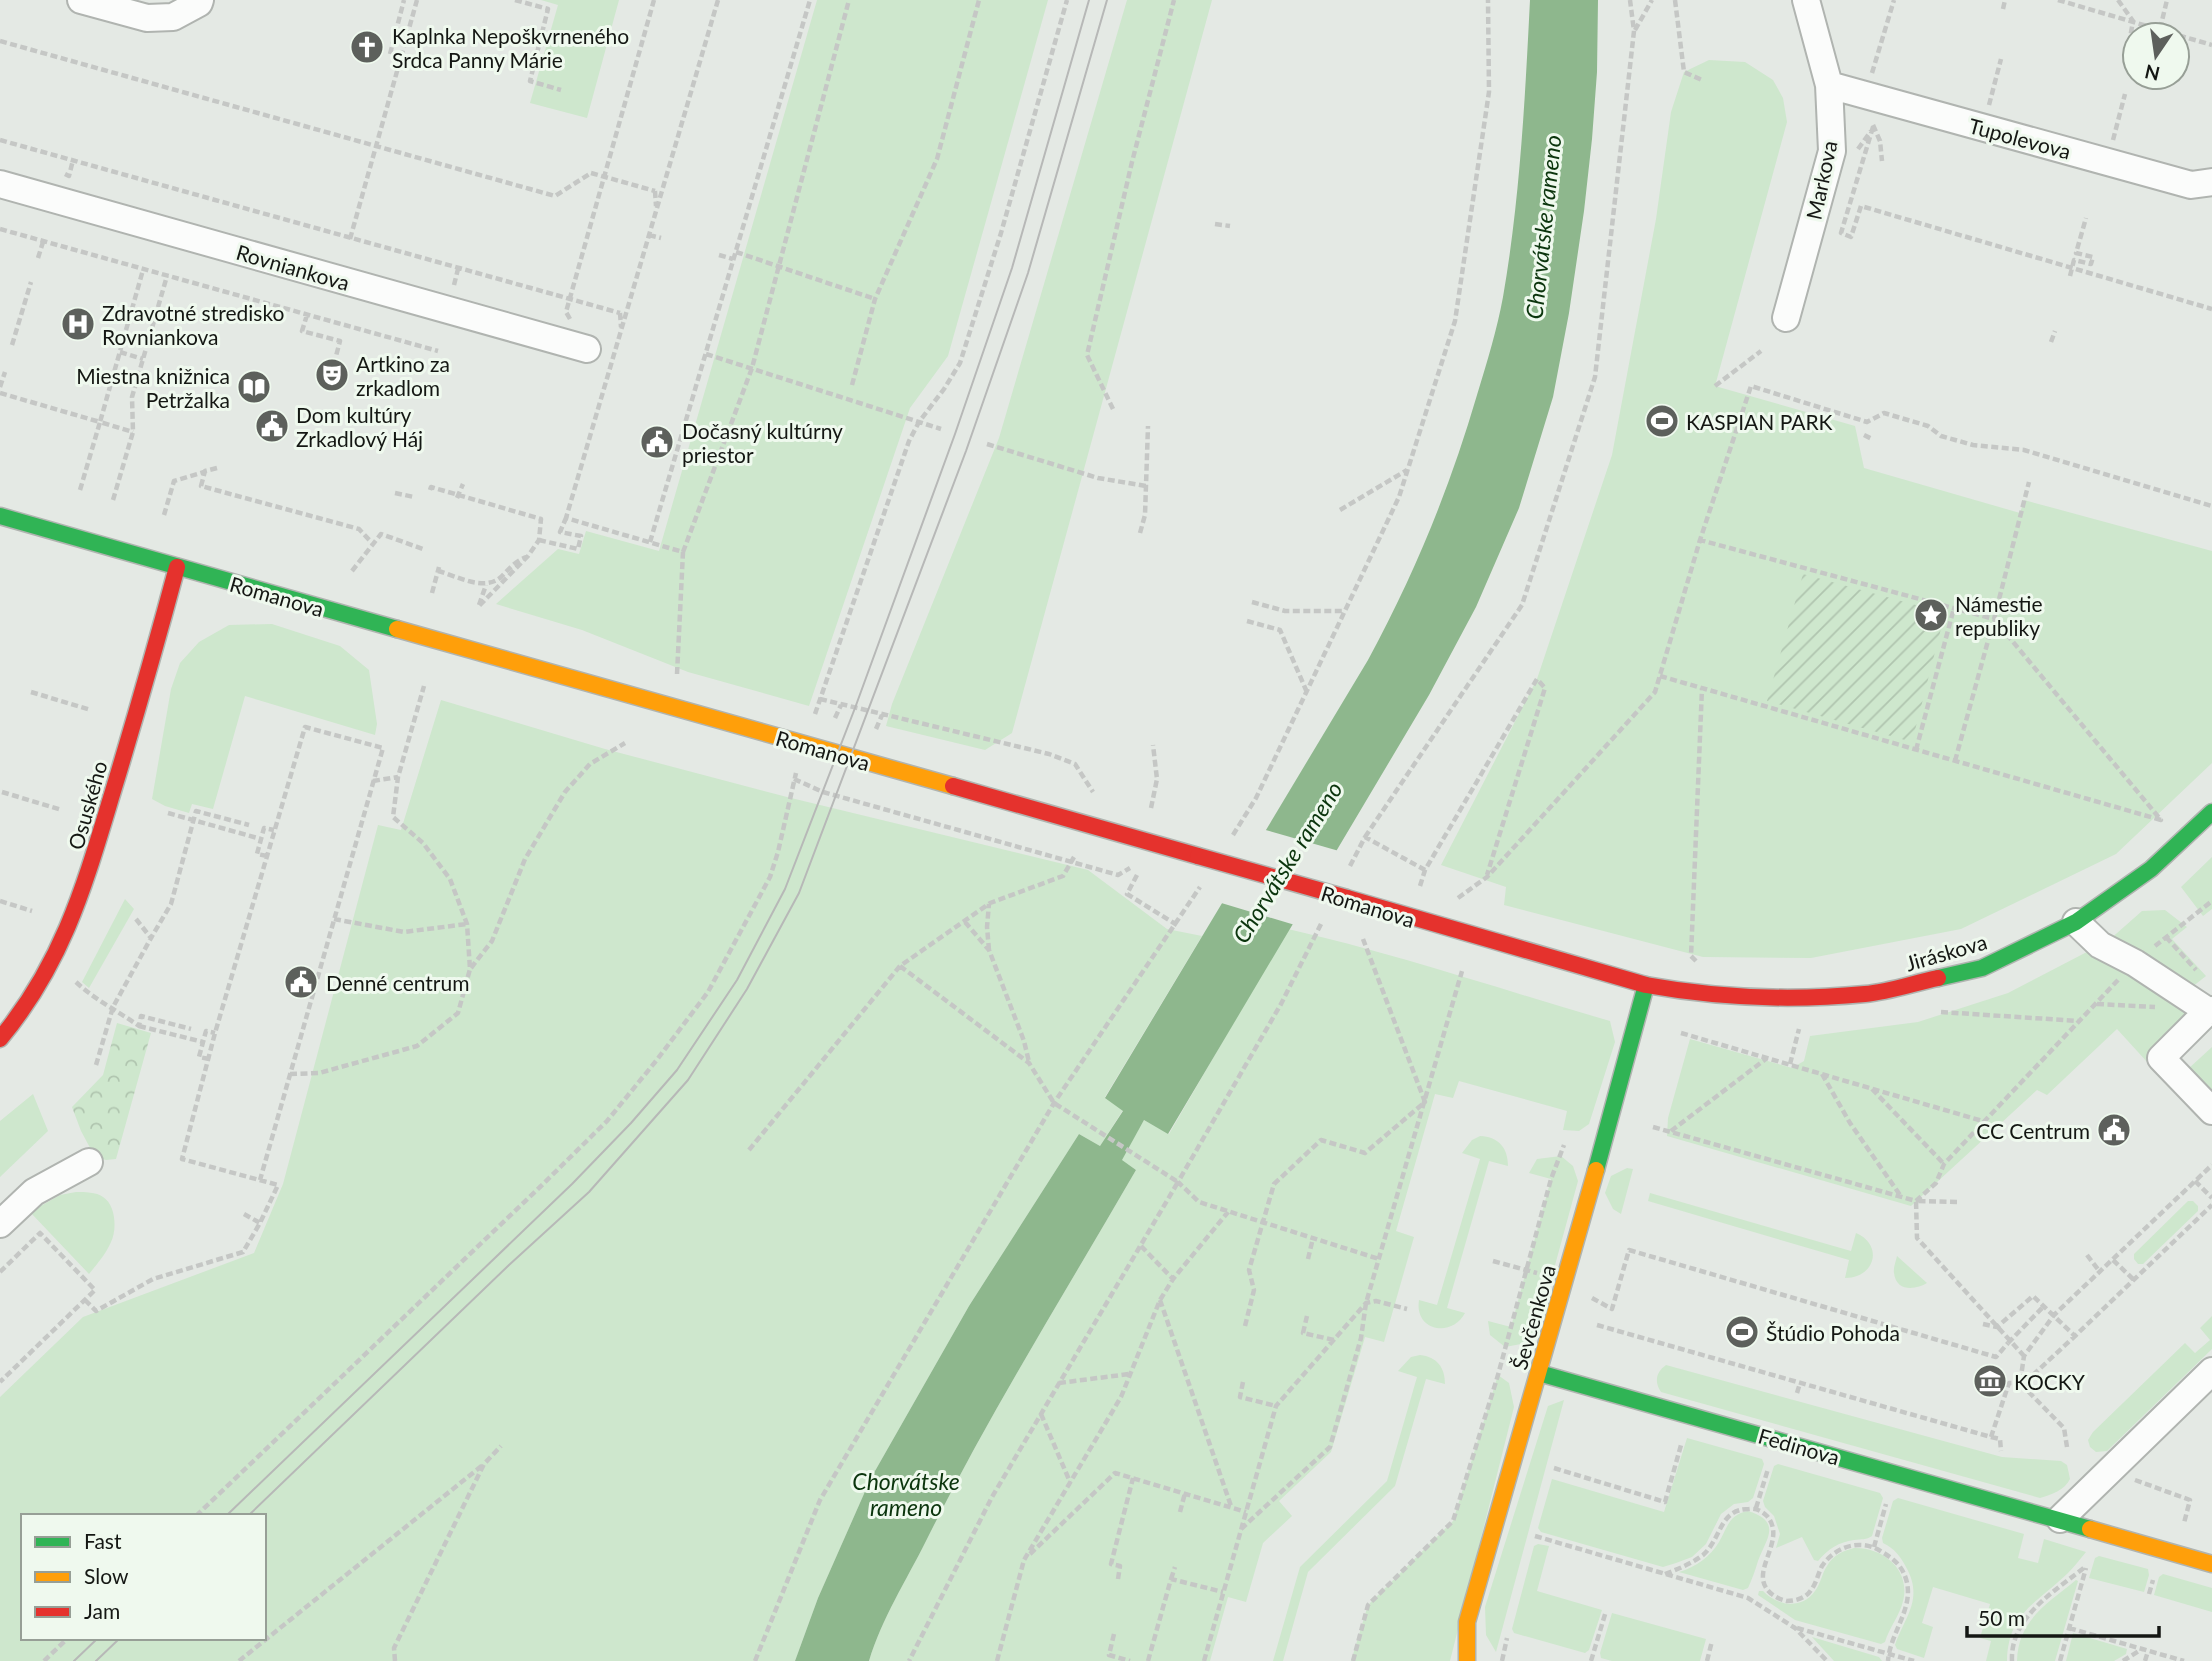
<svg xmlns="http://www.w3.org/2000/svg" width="2212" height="1661" font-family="Lato,sans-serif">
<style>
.green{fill:#cee7cd;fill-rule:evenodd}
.forest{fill:url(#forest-crowns)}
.garden{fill:url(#garden-furrows)}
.water{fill:#8eb78d}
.pier{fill:#e4e9e4}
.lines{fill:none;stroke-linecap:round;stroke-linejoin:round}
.street-casing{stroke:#b0b4b0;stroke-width:30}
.fast-casing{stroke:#b0b4b0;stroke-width:19}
.slow-casing{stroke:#b0b4b0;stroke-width:19}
.jam-casing{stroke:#b0b4b0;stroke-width:19}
.path{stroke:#c5c7c5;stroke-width:4.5;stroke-dasharray:7 3.5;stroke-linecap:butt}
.street{stroke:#fbfcfb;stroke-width:26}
.fast{stroke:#30b455;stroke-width:16}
.slow{stroke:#ff9f0a;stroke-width:16}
.jam{stroke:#e5322d;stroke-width:16}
.tram{stroke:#b7b8b7;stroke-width:2}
.jam-bridge-casing{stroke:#b0b4b0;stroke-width:19;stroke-linecap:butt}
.path-bridge{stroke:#c5c7c5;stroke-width:4.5;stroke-dasharray:7 3.5;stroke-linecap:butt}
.jam-bridge{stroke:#e5322d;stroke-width:16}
.labels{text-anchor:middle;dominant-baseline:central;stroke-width:6;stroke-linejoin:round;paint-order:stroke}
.poi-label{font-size:21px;fill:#141713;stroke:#eff9ee;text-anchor:start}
.street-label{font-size:21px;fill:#141713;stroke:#eff9ee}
.water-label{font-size:23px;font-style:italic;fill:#0b350d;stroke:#eff9ee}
</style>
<defs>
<pattern id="forest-crowns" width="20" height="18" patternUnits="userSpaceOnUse" patternTransform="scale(1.75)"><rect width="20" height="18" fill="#cee7cd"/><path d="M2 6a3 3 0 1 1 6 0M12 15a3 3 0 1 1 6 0" fill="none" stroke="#b0c5af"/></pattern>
<pattern id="garden-furrows" width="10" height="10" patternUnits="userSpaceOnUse" patternTransform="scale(1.75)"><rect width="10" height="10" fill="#cee7cd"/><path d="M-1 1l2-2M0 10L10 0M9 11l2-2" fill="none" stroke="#b0c5af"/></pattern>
</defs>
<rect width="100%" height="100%" fill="#e4e9e4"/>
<path class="green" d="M541,0H619L587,118L530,103L558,5Z
M817,0H1048L948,356L910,408L809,706L688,672L582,630L496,604L558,549L579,554L586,531L659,551Z
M1127,0H1212L1012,733L985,750L886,726L892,704L999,438Z
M1709,60L1745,62L1773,80L1783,98L1787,122L1715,386L1855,426L1864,468L2020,513L2024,500L2212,551V763L2116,854L1961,929L1811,958L1703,957L1504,905L1506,887L1441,865L1537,679L1612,455L1656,219L1671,112L1684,72Z
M272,624L340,646L369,670L377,724L375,735L245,696L213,809L192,804L189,813L165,806L152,799L171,689L180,663L199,642L229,625Z
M441,700L605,749L787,797L1088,870L1167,929L1202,936L1105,1097L1123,1110L1100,1146L1079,1134L969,1306L871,1478L818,1598L795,1661H0V1397L83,1317L254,1253L283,1184L378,825L401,830ZM23,1516H264V1638H23Z
M2212,857V909L2203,916L2181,887Z
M125,899L134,909L89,988L82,982Z
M2165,910L2187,927L2172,939L2206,976L2178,998L2194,1012L2148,1063L2117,1029L2047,1095L2037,1090L1911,1206L1667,1136L1668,1118L1690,1039L1792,1068L1804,1061L1810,1036L1918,1022L2008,993L2108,941L2142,911Z
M1288,929C1397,954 1503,990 1610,1021L1615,1042L1589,1124L1579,1131L1563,1130L1567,1111L1459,1081L1453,1098L1435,1094L1396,1231L1414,1237L1384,1342L1365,1337L1331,1452L1279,1501L1292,1516L1263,1543L1246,1602L1228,1597L1210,1661H869C882,1618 906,1581 926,1541C989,1414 1065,1293 1136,1170L1121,1160L1144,1120L1169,1134Z
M2212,1047V1095L2188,1069Z
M33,1094L48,1131L0,1177V1121Z
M1480,1136C1499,1137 1508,1148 1508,1166L1489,1161L1447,1308L1465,1313C1452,1338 1414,1331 1419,1300L1437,1305L1480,1159L1462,1153L1472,1140Z
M1561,1156L1573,1166L1578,1181L1536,1335L1521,1344L1505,1347L1490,1335L1488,1321L1511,1327L1551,1179L1529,1173L1537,1159Z
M1627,1168L1633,1169L1621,1214L1613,1209L1605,1193L1611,1176Z
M76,1192C85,1192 96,1192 103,1197C116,1205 117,1230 111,1242C106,1254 97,1264 89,1274L30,1212L60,1195Z
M1650,1193L1851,1251L1856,1233C1884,1245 1875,1278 1845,1278L1849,1260L1648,1201Z
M2188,1201H2193L2198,1206V1211L2143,1264H2138L2134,1259V1254Z
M1897,1256L1927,1283C1916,1290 1896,1292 1894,1273C1893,1268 1896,1261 1897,1256Z
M2212,1316V1349L2107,1451L2096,1452L2090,1447L2088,1440L2093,1432L2185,1343L2195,1353L2210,1340L2200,1328Z
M1420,1355C1437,1357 1445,1367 1445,1384L1426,1379L1395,1486L1308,1572L1283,1661H1273L1300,1567L1387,1481L1417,1377L1398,1371L1411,1357Z
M1666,1365L2002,1457L2061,1461L2067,1465L2070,1479C2065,1490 2051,1495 2040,1498L1661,1392C1654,1382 1656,1372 1666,1365Z
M1498,1375L1509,1383L1514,1407L1450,1661H1351L1368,1605L1453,1521Z
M1564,1400L1496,1652L1486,1635L1485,1607L1548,1406Z
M1687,1438L1762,1459L1764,1464L1753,1498L1748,1502L1734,1504L1721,1514L1706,1544L1692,1557L1676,1563L1663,1567L1541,1532L1538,1528L1552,1479L1664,1512Z
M1778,1464L1880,1493L1883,1498L1872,1536C1866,1540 1862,1539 1854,1540C1839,1542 1828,1549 1818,1561L1814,1560L1802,1537L1776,1548L1780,1534L1774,1516L1765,1507L1763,1501L1774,1466Z
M1898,1498L2024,1534L2018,1558L2038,1563L2044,1539L2086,1552C2080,1559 2074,1567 2068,1573C2037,1603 2008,1613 2007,1661H1986L1991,1641L1980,1638L1990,1604L1933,1587L1922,1623L1933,1627L1924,1658L1897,1649L1895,1645C1905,1616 1924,1599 1906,1567C1900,1556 1895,1549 1883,1543L1882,1538L1893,1501Z
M1748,1511C1783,1522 1766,1539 1758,1561C1755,1571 1752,1579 1748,1588L1743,1590L1679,1572C1696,1567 1710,1557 1719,1542C1728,1527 1728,1515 1748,1511Z
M1538,1544L1549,1546L1537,1591L1602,1610L1589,1650L1585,1653L1514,1633L1512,1629L1534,1546Z
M1854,1548C1883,1547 1911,1570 1903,1601C1900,1615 1889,1628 1885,1642L1881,1644L1795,1620L1758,1595L1759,1591H1763C1777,1606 1802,1610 1815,1591C1821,1583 1822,1573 1827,1566C1833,1555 1843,1551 1854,1548Z
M2099,1556L2148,1569L2149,1575L2144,1592L2089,1578L2095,1558Z
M2163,1574L2212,1588V1612L2154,1595L2159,1577Z
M2076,1580L2078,1581L2055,1661H2017C2018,1620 2047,1604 2076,1580Z
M1612,1613L1706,1639L1700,1661H1612L1601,1658L1600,1653Z
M2073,1633L2127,1649L2126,1654L2114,1661H2066Z
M1812,1637L1879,1657L1882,1661H1834Z"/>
<path class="forest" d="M117,1023L151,1033L116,1159L106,1160L95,1157L81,1131L72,1107L103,1075Z"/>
<path class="garden" d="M1803,574L1945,613L1912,742L1767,701Z"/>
<path class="water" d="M1530,0H1598L1597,72L1592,139L1584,211L1569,313L1553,397L1519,508L1476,607L1429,695L1168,1134L1144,1120L1122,1160L1136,1170C1065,1293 989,1414 926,1541C906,1581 882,1618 869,1661H795L818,1598L871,1478L969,1306L1079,1134L1100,1146L1123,1111L1105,1098L1368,660C1415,573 1449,490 1477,395C1487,362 1497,330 1503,297C1520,199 1525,99 1530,0Z"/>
<path class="pier" d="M1262,829L1339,851L1295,925L1218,902Z"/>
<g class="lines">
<defs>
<path id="street" d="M81,0L147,18L173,17L199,3L200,0
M1829,85L2191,185L2212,182
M0,184L587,349
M1786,318L1832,151L1829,85L1806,0
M2076,922L2100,945L2135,963L2208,1011
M2212,1010L2208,1011L2161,1058L2212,1111
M0,1224L34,1192L89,1162
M2060,1519L2212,1371"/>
<path id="fast" d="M0,516L397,629
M1938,978L1982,968L2076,922L2151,869L2212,812
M1596,1170L1646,985
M1539,1373L2090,1529"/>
<path id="slow" d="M397,629L953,786
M2090,1529L2212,1564
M1467,1661V1622L1596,1170"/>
<path id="jam" d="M953,786L1198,856
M1347,898L1646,985C1718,998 1791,1001 1865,994C1889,992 1914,983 1938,978
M0,1039C67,958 87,876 117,778C138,708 158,638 177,567"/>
</defs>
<use href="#street" class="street-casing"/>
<use href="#fast" class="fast-casing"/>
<use href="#slow" class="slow-casing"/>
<use href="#jam" class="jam-casing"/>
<path class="path" d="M515,0L548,9L530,81L561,90
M1675,0L1684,72L1702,80
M2058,0L2212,45
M2118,0L2133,21L2129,44
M2003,9L2005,0
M2160,29L2167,0
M1635,30L1652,0
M0,41L555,196L591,173
M390,54L404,0
M1872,73L1894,0
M1989,105L2001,59
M1873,125L1880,141L1882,161
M1873,127L1841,233L1851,237L1861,206L2212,309
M0,140L556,295
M2113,140L2125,94
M1858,149L1871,131
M65,174L69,176L73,160
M655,191L656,206
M1215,224L1230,226
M0,229L438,351
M649,235L661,238
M350,239L417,0
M736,252L875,299
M719,255L733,259
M38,258L43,242
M2070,276L2074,260L2091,264L2093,257L2076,253L2086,218
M454,285L458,269
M620,313L621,327
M307,315L302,331L340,341L336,356
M570,319L566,312L654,0
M2051,342L2055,331
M12,345L31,282
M120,352L143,359
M706,354L941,429
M852,385L875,299L937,159L979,0
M1715,386L1761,351
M0,387L5,372
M0,393L100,422L143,270
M1113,409L1087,355L1132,162L1174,0
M1864,435L1872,439
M987,444L1098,478L1146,486
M217,468L205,471L201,486L359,529L374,545
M80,490L100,422L133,432
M430,490L431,487L541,519L539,540L528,556L479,606
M395,493L414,497
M457,498L463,484
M113,500L133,432L132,397L167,276
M1340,510L1407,470
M164,515L174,481L204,472
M1140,533L1145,515L1148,426
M539,540L578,549L581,536L560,532L566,518
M650,542L810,0
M683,552L752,368L849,0
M352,571L381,534L423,549
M438,571C457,576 484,592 501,577C509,569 516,560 527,557
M432,593L439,567
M1252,602L1285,611H1345
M479,605L486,585
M1247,621L1280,630L1306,690
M677,674L683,552L566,518L718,0
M1660,676L2161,820L1994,619L1700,540
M31,692L91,710
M820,699L1049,754L1075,764L1093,792
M815,714L909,441L919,422L944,389L960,363L1001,233L1067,0
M835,718L841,705
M876,729L882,715
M1916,750L1954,608
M1955,761L1994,619L2029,482
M794,779L823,792L1118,875L1130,868
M373,781L398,777
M2,792L62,810
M1151,808L1157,779L1153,745
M168,813L261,839
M1233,835L1256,798L1399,497L1455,321L1489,92L1488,0
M1365,837L1522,605L1595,377L1634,31L1630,0
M267,856L257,854L264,828L274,830
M1350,866L1365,837L1425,870
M1137,875L1127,894L1177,925
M1420,886L1425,870L1537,679L1545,688L1487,875
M1458,898L1487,877L1655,692L1700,540L1751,386L1867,422L1884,413L1928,426L1941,436L1973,445L2024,450L2212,506
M0,901L32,911
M136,919L151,938L171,904L196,811L249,825
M334,919L404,932L467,924
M965,922L989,950L1024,1041L1029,1062
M1321,924L1281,1004L1178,1182L1199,1202L1379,1259
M2166,937L2196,970
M2155,946L2212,901
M989,950L987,927L989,904
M1696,961L1691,956L1702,688
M900,966L1029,1063L1054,1103L1178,1182L992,1497L909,1661
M471,968L492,941L525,859L565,792L590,764L625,743
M76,982C95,1000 118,1011 139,1026L141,1016L191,1029
M2097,1004L2155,1007
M1941,1012L2079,1021
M139,1026L203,1042
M1681,1033L1986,1122
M209,1059L199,1057L206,1031L215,1033
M1790,1064L1799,1029
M96,1065L113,1007L151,938
M290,1074L319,1073L417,1046L458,1013L470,969L467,924L450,879L423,843L393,817L398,777L424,686
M1822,1074L1850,1123L1900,1195
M1872,1089L1944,1164
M1653,1127L1916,1201L1936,1183L1944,1164L2118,980
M1671,1131L1767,1058
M749,1150L900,966L990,903L1063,876L1074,857
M2195,1181L2212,1198
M1957,1202L1916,1201L1917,1238L2024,1356
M244,1214L260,1223
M1141,1246L1173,1279
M2087,1255L2100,1272
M1308,1259L1313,1238
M2113,1260L2134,1280
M1493,1261L1537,1273
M0,1272L40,1233L95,1290L0,1382
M1592,1298L1612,1309L1629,1250L1996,1357L2008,1343
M85,1300L96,1311L153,1279L243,1252L260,1223L278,1185L182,1159L215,1033L305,727L383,748L260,1180
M1160,1300L1231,1506
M1307,1316L1303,1333L1334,1340
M1983,1324L1997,1327L2033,1296L2075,1336L2212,1205
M1597,1325L1991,1437L2009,1383H2020
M1245,1326L1254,1290L1249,1270L1274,1184L1321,1140L1365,1153L1425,1102L1363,939
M2033,1375L2075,1336
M1243,1382L1240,1397L1276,1406
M1059,1383L1129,1374
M1797,1393L1800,1383
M1041,1414L1070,1482
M1991,1437L2000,1439L2001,1451
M2067,1447L2064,1428L2020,1383L2024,1356L2054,1315L2212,1165
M1554,1468L1665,1502L1681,1445
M2135,1480L2190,1500L2184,1523
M1756,1508L1768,1469
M1180,1512L1185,1493
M196,1516L540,1187L607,1121L656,1061L708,992L770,877L778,852L796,773
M1241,1529L1330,1447L1361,1338L1366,1303L1462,971
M1535,1536L1748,1598L1795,1628L1827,1661
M1874,1547L1886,1504
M1030,1554L1115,1473L1246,1512
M1665,1574C1678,1569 1691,1564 1703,1555C1722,1538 1719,1509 1749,1509C1756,1508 1762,1511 1767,1516C1789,1542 1744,1574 1773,1595C1777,1598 1782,1600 1787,1601C1796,1601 1806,1598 1811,1590C1816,1584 1818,1574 1822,1566C1835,1546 1862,1538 1882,1552C1894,1559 1902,1566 1906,1579C1915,1608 1890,1632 1888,1661
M1118,1579L1120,1566L1111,1564L1133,1478
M1171,1579L1175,1567
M2149,1594L2153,1580
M1797,1628L1914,1661
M2069,1628L2184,1661
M1114,1634L1109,1655L1130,1661
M44,1661L68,1638
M239,1661L484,1464
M395,1661L394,1648L484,1464L501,1446
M755,1661L820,1500L1054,1103L1200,887
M997,1661L1024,1560L1121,1397L1160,1300L1173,1279L1228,1212
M1148,1661L1171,1579L1223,1592
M1204,1661L1276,1406L1366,1303L1376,1301L1407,1309
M1353,1661L1368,1605L1453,1521L1498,1375L1551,1179L1564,1145
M1502,1661L1507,1638
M1591,1661L1606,1611
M1707,1661L1712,1641
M2012,1661C2010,1616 2056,1591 2086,1566
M2060,1661L2086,1568
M2123,1661L2142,1649
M2145,1661L2148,1651"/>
<use href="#street" class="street"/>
<use href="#fast" class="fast"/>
<use href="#slow" class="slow"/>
<use href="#jam" class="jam"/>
<path class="tram" d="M226,1516L572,1184L631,1123L677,1070L737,980L785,889L855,708L955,434L1012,268L1089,0
M248,1516L509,1265L589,1192L688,1080L747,989L799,893L966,451L1028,273L1107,0
M74,1661L98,1638
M96,1661L120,1638"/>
<defs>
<path id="jam-bridge" d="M1198,856L1347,898"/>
</defs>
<use href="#jam-bridge" class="jam-bridge-casing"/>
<path class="path-bridge" d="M591,173L655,191
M556,295L620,313
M2008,1343L2044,1306"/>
<use href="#jam-bridge" class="jam-bridge"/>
</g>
<defs>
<symbol id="church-disc" viewBox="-11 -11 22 22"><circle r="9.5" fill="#5d605c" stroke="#eff9ee"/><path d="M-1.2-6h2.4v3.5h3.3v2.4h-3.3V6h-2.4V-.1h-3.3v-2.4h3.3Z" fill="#fff"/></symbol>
<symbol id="hospital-disc" viewBox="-11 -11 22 22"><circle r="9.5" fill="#5d605c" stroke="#eff9ee"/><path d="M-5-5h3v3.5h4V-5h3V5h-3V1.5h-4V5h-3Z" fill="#fff"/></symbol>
<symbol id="theatre-disc" viewBox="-11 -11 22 22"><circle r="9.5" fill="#5d605c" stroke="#eff9ee"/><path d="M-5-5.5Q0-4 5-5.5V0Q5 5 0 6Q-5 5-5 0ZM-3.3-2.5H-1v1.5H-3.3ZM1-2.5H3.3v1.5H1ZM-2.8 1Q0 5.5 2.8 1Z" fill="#fff"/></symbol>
<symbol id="library-disc" viewBox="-11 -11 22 22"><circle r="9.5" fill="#5d605c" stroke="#eff9ee"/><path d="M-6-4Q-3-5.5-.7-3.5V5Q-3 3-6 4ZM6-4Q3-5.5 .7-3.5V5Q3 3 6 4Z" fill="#fff"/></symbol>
<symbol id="stadium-disc" viewBox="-11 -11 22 22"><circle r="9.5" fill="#5d605c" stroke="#eff9ee"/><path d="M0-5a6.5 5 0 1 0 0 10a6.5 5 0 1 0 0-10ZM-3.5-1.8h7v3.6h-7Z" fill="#fff"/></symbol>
<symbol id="civic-disc" viewBox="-11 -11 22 22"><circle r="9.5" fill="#5d605c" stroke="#eff9ee"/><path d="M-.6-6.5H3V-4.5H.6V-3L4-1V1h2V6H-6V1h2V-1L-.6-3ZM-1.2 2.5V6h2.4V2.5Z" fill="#fff"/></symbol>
<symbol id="sight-disc" viewBox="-11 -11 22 22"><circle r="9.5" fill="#5d605c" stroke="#eff9ee"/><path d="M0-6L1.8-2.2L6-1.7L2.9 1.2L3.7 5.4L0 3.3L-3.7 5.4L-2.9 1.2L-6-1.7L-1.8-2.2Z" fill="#fff"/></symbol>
<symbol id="museum-disc" viewBox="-11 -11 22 22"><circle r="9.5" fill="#5d605c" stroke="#eff9ee"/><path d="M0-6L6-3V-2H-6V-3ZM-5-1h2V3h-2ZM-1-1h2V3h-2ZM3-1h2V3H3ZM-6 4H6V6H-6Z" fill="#fff"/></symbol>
</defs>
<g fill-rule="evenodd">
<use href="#church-disc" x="348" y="28" width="38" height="38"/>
<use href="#hospital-disc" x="59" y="305" width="38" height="38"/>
<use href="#theatre-disc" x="313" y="356" width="38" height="38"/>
<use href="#library-disc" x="235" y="368" width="38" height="38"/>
<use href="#stadium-disc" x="1643" y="402" width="38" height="38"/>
<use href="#civic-disc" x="253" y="407" width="38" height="38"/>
<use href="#civic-disc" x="638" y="423" width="38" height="38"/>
<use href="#sight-disc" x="1912" y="596" width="38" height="38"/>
<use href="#civic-disc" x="282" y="963" width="38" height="38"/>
<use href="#civic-disc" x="2095" y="1111" width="38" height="38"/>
<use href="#stadium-disc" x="1723" y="1313" width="38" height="38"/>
<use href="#museum-disc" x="1971" y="1362" width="38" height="38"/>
</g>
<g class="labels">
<g class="poi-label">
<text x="392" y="35">Kaplnka Nepoškvrneného<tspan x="392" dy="24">Srdca Panny Márie</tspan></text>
<text x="102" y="312">Zdravotné stredisko<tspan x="102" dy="24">Rovniankova</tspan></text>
<text x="356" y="363">Artkino za<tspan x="356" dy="24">zrkadlom</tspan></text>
<text x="230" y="375" text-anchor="end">Miestna knižnica<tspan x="230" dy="24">Petržalka</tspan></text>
<text x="296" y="414">Dom kultúry<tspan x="296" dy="24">Zrkadlový Háj</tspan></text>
<text x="1686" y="421">KASPIAN PARK</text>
<text x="682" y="430">Dočasný kultúrny<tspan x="682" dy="24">priestor</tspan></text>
<text x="1955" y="603">Námestie<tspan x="1955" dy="24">republiky</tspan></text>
<text x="326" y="982">Denné centrum</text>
<text x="2090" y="1130" text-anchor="end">CC Centrum</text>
<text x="1766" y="1332">Štúdio Pohoda</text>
<text x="2014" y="1381">KOCKY</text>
</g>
<g class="street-label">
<text transform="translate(2020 138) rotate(15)">Tupolevova</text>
<text transform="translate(1821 180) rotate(-78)">Markova</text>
<text transform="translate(293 267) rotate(16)">Rovniankova</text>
<text transform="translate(277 596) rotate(16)">Romanova</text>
<text transform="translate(823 750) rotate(16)">Romanova</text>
<text transform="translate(87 805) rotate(-74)">Osuského</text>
<text transform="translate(1368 906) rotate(17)">Romanova</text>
<text transform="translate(1946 952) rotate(-16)">Jiráskova</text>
<text transform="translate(1533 1317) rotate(-74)">Ševčenkova</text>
<text transform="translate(1799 1446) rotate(16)">Fedinova</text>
</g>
<g class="water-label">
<text transform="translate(1543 227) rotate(-84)">Chorvátske rameno</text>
<text transform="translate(1287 862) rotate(-58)">Chorvátske rameno</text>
<text x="906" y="1481">Chorvátske<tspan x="906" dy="26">rameno</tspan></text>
</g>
</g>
<rect x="21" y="1514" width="245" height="126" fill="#eff9ee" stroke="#979f96" stroke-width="2"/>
<rect x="35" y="1537" width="35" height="10" fill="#30b455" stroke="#979f96" stroke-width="2"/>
<text x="84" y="1549" font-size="21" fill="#141713">Fast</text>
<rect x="35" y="1572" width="35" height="10" fill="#ff9f0a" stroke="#979f96" stroke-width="2"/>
<text x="84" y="1584" font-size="21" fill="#141713">Slow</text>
<rect x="35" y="1607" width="35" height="10" fill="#e5322d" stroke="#979f96" stroke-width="2"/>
<text x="84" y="1619" font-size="21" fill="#141713">Jam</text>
<g transform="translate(2156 56) rotate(193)"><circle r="33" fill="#eff9ee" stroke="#979f96" stroke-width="2"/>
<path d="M0-5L12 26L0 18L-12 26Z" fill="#5d605c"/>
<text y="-10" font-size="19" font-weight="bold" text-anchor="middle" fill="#141713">N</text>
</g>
<path d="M1967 1626v10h192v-10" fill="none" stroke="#141713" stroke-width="3.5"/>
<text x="1978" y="1626" font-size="21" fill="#141713" stroke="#eff9ee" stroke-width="5" paint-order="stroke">50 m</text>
</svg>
